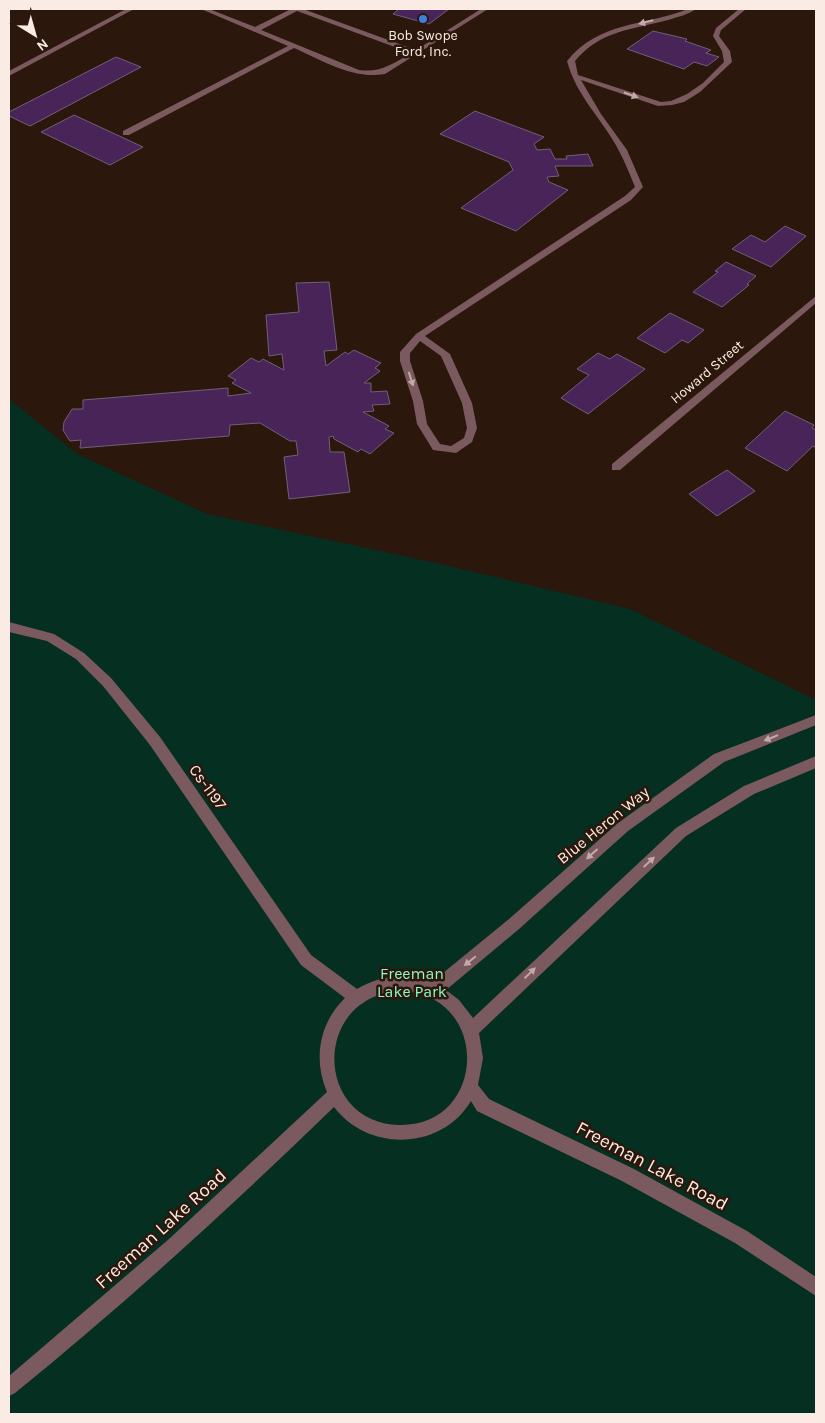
<svg xmlns="http://www.w3.org/2000/svg" width="825" height="1423" font-family="Karla,sans-serif">
<style>
.green{fill:#053021}
.building{fill:#492459;stroke:#6f6077}
.lines{fill:none;stroke-linecap:round;stroke-linejoin:round}
.lane{fill:#7b5a5f;fill-rule:evenodd}
.street{fill:#7b5a5f;fill-rule:evenodd}
.oneway{fill:#c1aaa8}
.shop-dot{fill:#3f7fe0;stroke:#2b170b;stroke-width:2}
.labels{text-anchor:middle;dominant-baseline:central;stroke-width:5;stroke-linejoin:round;paint-order:stroke}
.far-poi-label{font-size:14px;fill:#faece4;stroke:#2b170b}
.far-street-label{font-size:14px;fill:#faece4;stroke:#2b170b}
.street-label{font-size:16px;fill:#faece4;stroke:#2b170b}
.park-label{font-size:16px;fill:#86f9c8;stroke:#2b170b}
.near-street-label{font-size:19px;fill:#faece4;stroke:#2b170b}
</style>
<rect width="100%" height="100%" fill="#2b170b"/>
<path class="green" d="M9,399L77,454L207,514L436,563L630,609L816,700V1414H9Z"/>
<path class="building" d="M399,9H449L429,24L393,14Z
M653,31L687,39L685,41L711,50L706,53L719,57L707,66L694,62L684,69L627,49Z
M116,57L141,67L30,126L9,116V112Z
M475,111L544,137L534,144L537,150L550,149L555,159H567L566,156L588,154L593,166H555L559,176L547,177L549,182L568,190L516,231L461,208L513,170L509,162L440,134Z
M74,115L143,147L110,165L41,132Z
M785,226L806,236L771,267L732,249L751,235L765,242Z
M726,262L756,276L747,284L749,285L722,307L693,292L718,272L715,271Z
M329,282L337,350L324,351L326,366L345,352L348,354L354,350L381,363L375,368L380,371L364,383H371V392L387,391L390,404L372,405L374,411L363,412L389,426L385,429L394,433L370,454L361,449L358,452L334,439L333,436L329,437L330,452H344L350,492L289,499L284,457L298,455L296,441H290L260,423L230,425L229,436L80,448L81,440L70,441L68,438L63,430L64,422L72,409H83V400L228,388V396L251,393L232,383L236,380L228,376L251,358L259,362L263,359L284,370L282,354L269,356L266,315L299,312L296,283Z
M670,313L704,330L688,343L682,340L665,353L637,338Z
M598,353L610,359L617,354L645,369L588,414L561,398L589,375L577,369Z
M785,411L814,425L812,428L816,430V448L813,446L787,471L745,448Z
M727,470L755,491L717,516L689,494Z"/>
<g class="lines">
<path class="lane" d="M201,9H209L255,27L291,9H303L416,50L481,9H488L385,74C353,80 322,60 294,48L129,135H123V131L288,46ZM297,11L411,53C393,64 380,73 359,70L261,30Z
M688,9H696C688,15 677,17 668,20C631,30 601,30 575,61L578,75L661,102L671,101L687,94L703,83L724,62L722,51L713,36L716,28L739,9H746L721,30L719,36L730,51L732,62L700,92L684,102L672,105L658,106L581,80L601,114L627,150L643,187L631,200L425,336L450,354L472,403L477,428L472,442L456,453L433,450L417,424L413,401L400,361V352L416,334L625,196L635,187C630,175 625,162 619,151C603,119 577,98 567,61C599,21 645,26 688,9ZM420,341L441,356L462,403L467,428L464,438L451,446L440,444L427,424L423,401L410,361V353Z"/>
<path class="street" d="M126,9H134L9,76V71Z
M816,296V303L620,470H612V464Z
M9,622L54,634L84,653L111,678L160,737L311,955L357,989C381,975 406,973 432,982L509,919L618,823L714,754L816,715V725L724,762L628,831L519,929L446,990L459,1000L473,1018L676,828L744,786L816,756V768L754,794L686,836L479,1033L483,1058L478,1085L489,1099L634,1169L747,1231L816,1277V1296L735,1243L622,1181L477,1111L471,1101C441,1151 368,1152 334,1107C232,1206 126,1303 15,1393L9,1396V1376L169,1239L327,1092C313,1060 319,1023 345,998L301,965L150,745L103,686L76,659L47,641L9,632ZM401,991C492,995 487,1127 399,1125C313,1123 312,995 401,991Z"/>
</g>
<defs><path id="oneway-solid" d="M-6-.8H1V-3.2L6.5 0L1 3.2V.8H-6Z" transform="scale(1.25)"/></defs>
<g class="oneway">
<use href="#oneway-solid" transform="translate(646 22) rotate(166)"/>
<use href="#oneway-solid" transform="translate(631 95) rotate(19)"/>
<use href="#oneway-solid" transform="translate(411 379) rotate(72)"/>
<use href="#oneway-solid" transform="translate(771 738) rotate(158)"/>
<use href="#oneway-solid" transform="translate(592 854) rotate(138)"/>
<use href="#oneway-solid" transform="translate(649 862) rotate(-43)"/>
<use href="#oneway-solid" transform="translate(470 961) rotate(141)"/>
<use href="#oneway-solid" transform="translate(530 973) rotate(-44)"/>
</g>
<circle class="shop-dot" cx="423" cy="19" r="5"/>
<g class="labels">
<g class="far-poi-label">
<text x="423" y="35">Bob Swope<tspan x="423" dy="16">Ford, Inc.</tspan></text>
</g>
<g class="far-street-label">
<text transform="translate(707 372) rotate(-40)">Howard Street</text>
</g>
<g class="street-label">
<text transform="translate(208 787) rotate(54)">Cs-1197</text>
<text transform="translate(603 825) rotate(-39)">Blue Heron Way</text>
</g>
<g class="park-label">
<text x="412" y="973">Freeman<tspan x="412" dy="18">Lake Park</tspan></text>
</g>
<g class="near-street-label">
<text transform="translate(652 1166) rotate(28)">Freeman Lake Road</text>
<text transform="translate(161 1229) rotate(-42)">Freeman Lake Road</text>
</g>
</g>
<rect width="825" height="1423" fill="none" stroke="#faece4" stroke-width="20"/>
<g transform="translate(35 35) rotate(143)" stroke="#2b170b" stroke-width="4" paint-order="stroke">
<path d="M0-4L9 19L0 12L-9 19Z" fill="#faece4"/>
<text y="-8" font-size="14" font-weight="bold" text-anchor="middle" fill="#faece4">N</text>
</g>
</svg>
